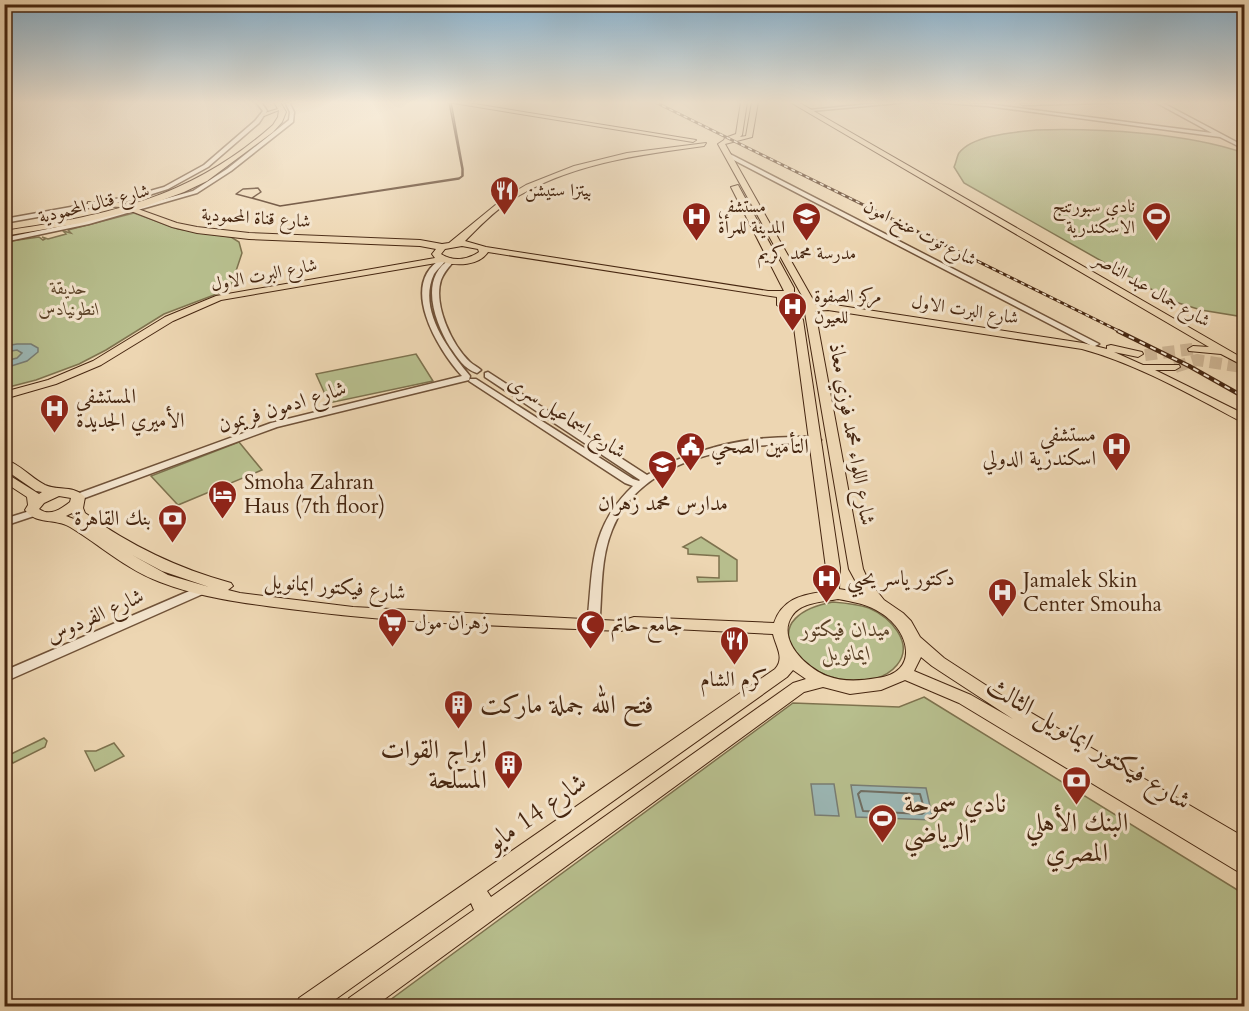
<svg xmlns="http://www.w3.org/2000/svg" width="1249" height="1011" font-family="Cardo,Amiri,serif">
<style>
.green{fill:#b7be8d;stroke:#7e724e;stroke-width:1.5}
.water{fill:#9bb7b5;stroke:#797d73;stroke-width:1.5}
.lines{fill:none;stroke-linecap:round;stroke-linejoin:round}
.shore{stroke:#706e62;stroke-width:2}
.major-tunnel{stroke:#ccb392;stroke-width:12;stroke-dasharray:12 6;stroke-linecap:butt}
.minor-casing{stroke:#705238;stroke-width:3}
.major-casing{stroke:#462610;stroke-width:2}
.minor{fill:#f3e4cd;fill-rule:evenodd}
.major{fill:#edd6b2;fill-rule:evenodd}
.tram{stroke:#462610;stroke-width:1.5}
.rail-far1-casing{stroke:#462610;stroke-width:3}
.rail-casing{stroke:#462610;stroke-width:4.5}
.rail-far1{stroke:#f3e4cd;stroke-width:1.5;stroke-dasharray:4;stroke-linecap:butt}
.rail{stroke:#f3e4cd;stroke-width:2;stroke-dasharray:6;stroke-linecap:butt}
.labels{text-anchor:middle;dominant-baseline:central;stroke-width:6;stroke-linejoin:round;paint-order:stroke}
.far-poi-label{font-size:18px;fill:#462610;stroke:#f3e4cd;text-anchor:start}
.far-street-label{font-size:18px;fill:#462610;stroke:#f3e4cd}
.far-park-label{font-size:18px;font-style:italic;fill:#5d4429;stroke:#f3e4cd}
.poi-label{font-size:21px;fill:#462610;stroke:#f3e4cd;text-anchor:start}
.street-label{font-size:21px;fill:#462610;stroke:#f3e4cd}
.park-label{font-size:21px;font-style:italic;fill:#5d4429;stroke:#f3e4cd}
.near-poi-label{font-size:26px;fill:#462610;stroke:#f3e4cd;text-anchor:start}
.near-street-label{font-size:26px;fill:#462610;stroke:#f3e4cd}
</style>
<rect width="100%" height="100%" fill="#edd6b2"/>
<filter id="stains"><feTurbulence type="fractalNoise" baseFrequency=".00333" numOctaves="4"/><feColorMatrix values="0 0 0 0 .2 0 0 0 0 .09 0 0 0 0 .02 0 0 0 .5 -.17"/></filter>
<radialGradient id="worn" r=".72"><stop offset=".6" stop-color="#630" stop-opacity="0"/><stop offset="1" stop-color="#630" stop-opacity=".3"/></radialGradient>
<path class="green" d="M1036,130C1098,128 1187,133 1244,153V317L1201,310L1172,301L964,183L954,167C956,163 957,156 959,153C972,135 1016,132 1036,130Z
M134,213L178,229L231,237L239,242L242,253L230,289L164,314L106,350L79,364L36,380L5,388L4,242L39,237L43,240L45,239L42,237L48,239L66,234L63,231L71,233L68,230Z
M416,354L433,381L329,403L316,374Z
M239,442L262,470L178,505L151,476Z
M701,537L737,560V581L698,582L697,577L719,578V556L688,554V549L683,547Z
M833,602C845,603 857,604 869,608C890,617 915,643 897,665C874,693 817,681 797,655C773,623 805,607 833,602Z
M924,697L1244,894V1006H382L793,703L899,707Z
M44,738L47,741L45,747L13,763L7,756Z
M114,743L124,756L95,771L85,751H96Z"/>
<path class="water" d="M17,344H31L38,348V352L27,361L5,368V361L17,358L22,353L17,350L5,352V346Z
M811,784H834L839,816L815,815Z
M851,785L926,788L933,820L856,817Z"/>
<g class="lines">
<path class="shore" d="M861,791L920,794L925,812L922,814L863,811L858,794Z"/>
<path class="major-tunnel" d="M1145,355L1193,349
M1175,367L1197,360L1242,367"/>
<defs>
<path id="minor" d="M256,102H261L267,111L259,123L208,167L168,189L133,200L4,223V219L132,196L164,187L204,165L255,121L263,111Z
M285,102H289L294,112L293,122L231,171L197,193L89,224L4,242V238L86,221L193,191L227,169L289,120L290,112Z
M889,102H910L811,111L809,110Z
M930,102L987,104L1212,133L1155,102H1161L1244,146V149L1220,137L987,106Z
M1051,102H1145L1023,105L1021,104Z
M726,154H730L1099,344L1095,346H1092L726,156Z
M443,258L446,260C443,265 437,269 434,274C417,310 449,350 470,376L469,380L277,427L82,499L78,500L73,497L74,495L271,423L462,376C438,350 397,283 443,258Z
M451,259L454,261C449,267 444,272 441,280C433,305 452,345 470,362C473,365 478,367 481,370L477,373C464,369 458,358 450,347C435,323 418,277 451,259Z
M488,372L647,475C691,449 743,437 794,437C803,437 814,435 821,440L816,443C746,443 642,453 612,530C601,557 602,587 600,616L598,619H590L588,616C593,563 591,526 633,486L625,483L469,381L470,379H476L633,479L639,481L640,480L485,377V373Z
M33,510L38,513L37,515L4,526V519Z
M201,586L205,587L207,590L205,593L4,682V671Z"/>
<path id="major" d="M274,102H280L286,112L282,122L273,132L207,181L184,192L138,209L177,223L197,227L249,233L420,240L442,244L449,243L504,198L526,185L574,166L627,153L706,143L704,146C637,155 568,164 510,201C493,212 479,227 465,241L486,247L768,291H784L731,187L738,185L794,288V292L785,302L798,311L803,320L840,568L839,589L862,593L849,569L805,313L797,310L806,307V303L718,144L724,140L725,138L736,134L741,102H747L742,135L740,137L746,136L752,102H758L752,137L725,144L816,305L828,304L1083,343L1107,349V346L1111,345L1142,352L1143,354L1138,357L1114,352L1143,365H1179L1180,367L1175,370H1155L1244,414V421H1240C1189,394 1137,364 1082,349L828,310L815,311L863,569L868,580L884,600L903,613L911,621L920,637L944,658L1004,697L1244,837V874L1237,871L959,703L905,680L881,690L850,694L823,687L804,692L375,1006H346L349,998L474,910L471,903L326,1006H296L299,998L775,669C785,658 776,647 773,634L634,627L621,631C513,626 405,624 298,610C251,604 204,599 160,582C127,570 100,545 70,527C55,518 36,525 25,510L28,505L27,497L4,482V472L39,494L42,492L36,491L4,469V459C20,464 31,478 45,485C58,491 74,485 85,497L83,508L85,513C131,546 177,568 231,583L233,586L228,590L240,593L353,607L621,621L634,617L774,623C782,600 800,595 822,592L826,586V568L793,320L790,315L777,305V297L488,252C479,266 457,266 442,262L221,300L173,321L101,365L56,384L4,399V392L48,380L93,361L165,317L216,296L435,258L432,254L436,249L420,246L249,239L197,233L172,227L131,211L81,223L4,236V231C109,215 191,198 273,125L278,117L279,110L264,116L261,114L278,109ZM462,246L478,249L479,252C467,260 453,262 441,254L445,249ZM59,496L71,498L70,502C61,509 50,517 39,509L44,503ZM72,513L79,521L66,516ZM132,555L162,571L209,587L168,575ZM838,599C854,602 868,604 881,613C910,631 920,673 877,678C860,681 843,682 827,676C807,668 776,640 792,616C801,602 823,602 838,599ZM921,657L932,666L1013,719L971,695L914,671ZM793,670L806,679L793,683L491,897L487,891L787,677Z
M447,102H462L696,140L693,142Z
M790,102H798L1244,359V366L1221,354L1189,351L1188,349L1193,346L1209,347Z
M88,202L123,203L127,205L123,207L91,206H88Z"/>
</defs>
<use href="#minor" class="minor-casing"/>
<use href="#major" class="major-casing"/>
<use href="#minor" class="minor"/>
<use href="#major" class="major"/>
<path class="tram" d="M258,188L261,192L252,198L259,200L236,194L243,189Z
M259,200L280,206
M259,200L280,206
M280,206L459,179L463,176V169L451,102
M280,206L459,178L462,176V169L449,102"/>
<defs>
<path id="rail-far1" d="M655,102L1121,332"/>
<path id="rail" d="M1118,331L1189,366L1244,397"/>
</defs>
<use href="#rail-far1" class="rail-far1-casing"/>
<use href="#rail" class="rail-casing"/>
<use href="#rail-far1" class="rail-far1"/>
<use href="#rail" class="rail"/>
</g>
<linearGradient id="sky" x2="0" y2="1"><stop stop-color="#89b5d4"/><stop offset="0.42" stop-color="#f7eddc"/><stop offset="1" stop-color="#f7eddc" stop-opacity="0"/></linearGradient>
<rect width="1249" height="244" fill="url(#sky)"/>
<defs>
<symbol id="restaurant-pin" viewBox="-11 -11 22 30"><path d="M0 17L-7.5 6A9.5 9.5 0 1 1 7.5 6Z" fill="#8f2418" stroke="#f3e4cd"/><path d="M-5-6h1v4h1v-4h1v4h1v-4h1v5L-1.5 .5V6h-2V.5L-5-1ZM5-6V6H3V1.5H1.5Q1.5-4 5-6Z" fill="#fff"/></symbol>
<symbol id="hospital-pin" viewBox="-11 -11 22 30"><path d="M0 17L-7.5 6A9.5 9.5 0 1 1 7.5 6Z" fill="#8f2418" stroke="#f3e4cd"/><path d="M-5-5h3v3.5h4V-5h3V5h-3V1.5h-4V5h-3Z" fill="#fff"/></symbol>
<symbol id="school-pin" viewBox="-11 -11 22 30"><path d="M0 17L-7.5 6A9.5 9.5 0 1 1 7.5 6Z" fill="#8f2418" stroke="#f3e4cd"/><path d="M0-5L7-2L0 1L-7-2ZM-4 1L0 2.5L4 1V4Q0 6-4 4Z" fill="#fff"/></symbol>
<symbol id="stadium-pin" viewBox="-11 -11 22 30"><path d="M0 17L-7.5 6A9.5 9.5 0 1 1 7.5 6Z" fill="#8f2418" stroke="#f3e4cd"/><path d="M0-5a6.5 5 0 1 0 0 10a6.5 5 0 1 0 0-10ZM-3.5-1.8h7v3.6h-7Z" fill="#fff"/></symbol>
<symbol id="civic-pin" viewBox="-11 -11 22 30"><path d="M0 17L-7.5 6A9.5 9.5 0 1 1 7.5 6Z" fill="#8f2418" stroke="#f3e4cd"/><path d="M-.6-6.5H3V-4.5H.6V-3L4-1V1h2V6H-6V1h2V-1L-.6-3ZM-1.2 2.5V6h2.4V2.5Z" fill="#fff"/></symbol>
<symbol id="hotel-pin" viewBox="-11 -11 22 30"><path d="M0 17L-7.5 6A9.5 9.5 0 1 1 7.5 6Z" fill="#8f2418" stroke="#f3e4cd"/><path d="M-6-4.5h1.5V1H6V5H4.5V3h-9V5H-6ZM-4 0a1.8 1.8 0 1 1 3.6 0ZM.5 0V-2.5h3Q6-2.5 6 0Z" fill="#fff"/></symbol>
<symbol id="bank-pin" viewBox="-11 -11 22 30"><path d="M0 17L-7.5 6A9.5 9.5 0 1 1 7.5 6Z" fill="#8f2418" stroke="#f3e4cd"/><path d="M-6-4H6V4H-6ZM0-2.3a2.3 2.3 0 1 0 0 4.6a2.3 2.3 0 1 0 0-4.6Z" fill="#fff"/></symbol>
<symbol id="supermarket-pin" viewBox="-11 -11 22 30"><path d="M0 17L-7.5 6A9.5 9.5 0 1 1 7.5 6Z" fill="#8f2418" stroke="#f3e4cd"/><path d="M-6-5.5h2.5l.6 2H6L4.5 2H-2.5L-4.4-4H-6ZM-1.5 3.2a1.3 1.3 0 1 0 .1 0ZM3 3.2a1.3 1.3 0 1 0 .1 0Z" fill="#fff"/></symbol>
<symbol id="mosque-pin" viewBox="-11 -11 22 30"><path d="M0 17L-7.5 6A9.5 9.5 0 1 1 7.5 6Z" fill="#8f2418" stroke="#f3e4cd"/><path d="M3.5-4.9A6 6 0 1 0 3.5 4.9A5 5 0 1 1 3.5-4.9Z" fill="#fff"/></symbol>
<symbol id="building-pin" viewBox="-11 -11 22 30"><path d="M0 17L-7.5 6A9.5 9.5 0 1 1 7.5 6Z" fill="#8f2418" stroke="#f3e4cd"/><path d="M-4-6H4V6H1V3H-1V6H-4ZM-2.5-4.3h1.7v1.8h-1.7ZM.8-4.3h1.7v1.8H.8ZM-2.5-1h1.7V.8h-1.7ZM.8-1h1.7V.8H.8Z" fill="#fff"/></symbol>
</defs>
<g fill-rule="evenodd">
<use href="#restaurant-pin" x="488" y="174" width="33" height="45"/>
<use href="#hospital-pin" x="680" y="200" width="33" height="45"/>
<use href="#school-pin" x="790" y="200" width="33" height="45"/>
<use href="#stadium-pin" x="1140" y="200" width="33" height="45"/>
<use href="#hospital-pin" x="776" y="290" width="33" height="45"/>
<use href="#hospital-pin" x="38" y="392" width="33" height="45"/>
<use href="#civic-pin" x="674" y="430" width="33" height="45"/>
<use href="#hospital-pin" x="1100" y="430" width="33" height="45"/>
<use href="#school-pin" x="646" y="448" width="33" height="45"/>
<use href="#hotel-pin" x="206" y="478" width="33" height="45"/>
<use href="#bank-pin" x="156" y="502" width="33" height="45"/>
<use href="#hospital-pin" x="810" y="562" width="33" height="45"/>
<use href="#hospital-pin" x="986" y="576" width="33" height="45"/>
<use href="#supermarket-pin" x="376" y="606" width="33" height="45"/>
<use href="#mosque-pin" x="574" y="608" width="33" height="45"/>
<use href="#restaurant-pin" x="718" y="624" width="33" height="45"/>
<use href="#building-pin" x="442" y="688" width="33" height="45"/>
<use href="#building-pin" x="492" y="748" width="33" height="45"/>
<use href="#bank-pin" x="1060" y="764" width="33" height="45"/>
<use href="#stadium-pin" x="866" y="802" width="33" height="45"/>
</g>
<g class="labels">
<g class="far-poi-label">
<text x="525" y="190">بيتزا ستيشن</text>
<text x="718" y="206">مستشفى<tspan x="718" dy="21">المدينة للمرأة</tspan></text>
<text x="1135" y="206" text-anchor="end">نادي سبورتنج<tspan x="1135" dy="21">الاسكندرية</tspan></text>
<text x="807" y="253" text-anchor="middle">مدرسة محمد كريم</text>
<text x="814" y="296">مركز الصفوة<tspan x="814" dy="21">للعيون</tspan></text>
</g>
<g class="far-street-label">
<text transform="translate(94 204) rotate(-14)">شارع قنال المحمودية</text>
<text transform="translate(256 218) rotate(4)">شارع قناة المحمودية</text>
<text transform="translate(920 233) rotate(27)">شارع توت عنخ امون</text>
<text transform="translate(264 275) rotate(-11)">شارع البرت الاول</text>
<text transform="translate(1152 290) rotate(30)">شارع جمال عبد الناصر</text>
<text transform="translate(965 310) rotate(9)">شارع البرت الاول</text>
</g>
<g class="far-park-label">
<text x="69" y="288">حديقة<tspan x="69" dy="21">انطونيادس</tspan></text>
</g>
<g class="poi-label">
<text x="76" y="396">المستشفى<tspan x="76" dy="24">الأميري الجديدة</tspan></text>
<text x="1096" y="434" text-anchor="end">مستشفي<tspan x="1096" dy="24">اسكندرية الدولي</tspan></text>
<text x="711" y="446">التأمين الصحي</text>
<text x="244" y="482">Smoha Zahran<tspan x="244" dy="24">Haus (7th floor)</tspan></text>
<text x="663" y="503" text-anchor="middle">مدارس محمد زهران</text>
<text x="151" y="518" text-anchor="end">بنك القاهرة</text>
<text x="847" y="578">دكتور ياسر يحيي</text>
<text x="1023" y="580">Jamalek Skin<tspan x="1023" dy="24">Center Smouha</tspan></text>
<text x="414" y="622">زهران مول</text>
<text x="611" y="624">جامع حاتم</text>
<text x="734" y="679" text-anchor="middle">كرم الشام</text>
</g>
<g class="street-label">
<text transform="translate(282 407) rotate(-17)">شارع ادمون فريمون</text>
<text transform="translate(567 417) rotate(33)">شارع اسماعيل سرى</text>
<text transform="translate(852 434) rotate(80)">شارع اللواء محمد فوزي معاذ</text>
<text transform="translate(335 587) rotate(5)">شارع فيكتور ايمانويل</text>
<text transform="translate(95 616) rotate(-24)">شارع الفردوس</text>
</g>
<g class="park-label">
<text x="846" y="629">ميدان فيكتور<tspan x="846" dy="24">ايمانويل</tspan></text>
</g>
<g class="near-poi-label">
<text x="480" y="704">فتح الله جملة ماركت</text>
<text x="487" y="749" text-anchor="end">ابراج القوات<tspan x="487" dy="30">المسلحة</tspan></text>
<text x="904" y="803">نادي سموحة<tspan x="904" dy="30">الرياضي</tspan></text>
<text x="1077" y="822" text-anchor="middle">البنك الأهلي<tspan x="1077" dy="30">المصري</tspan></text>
</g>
<g class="near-street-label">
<text transform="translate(1089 743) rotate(31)">شارع فيكتور ايمانويل الثالث</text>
<text transform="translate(536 812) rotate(-35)">شارع 14 مايو</text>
</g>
</g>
<rect width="1249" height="1011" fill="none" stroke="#edd6b2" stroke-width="24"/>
<rect x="6" y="6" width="1237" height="999" fill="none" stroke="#462610" stroke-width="3"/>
<rect x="12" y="12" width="1225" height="987" fill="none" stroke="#462610" stroke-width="1.5"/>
<rect width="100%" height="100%" filter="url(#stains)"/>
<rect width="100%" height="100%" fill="url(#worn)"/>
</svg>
